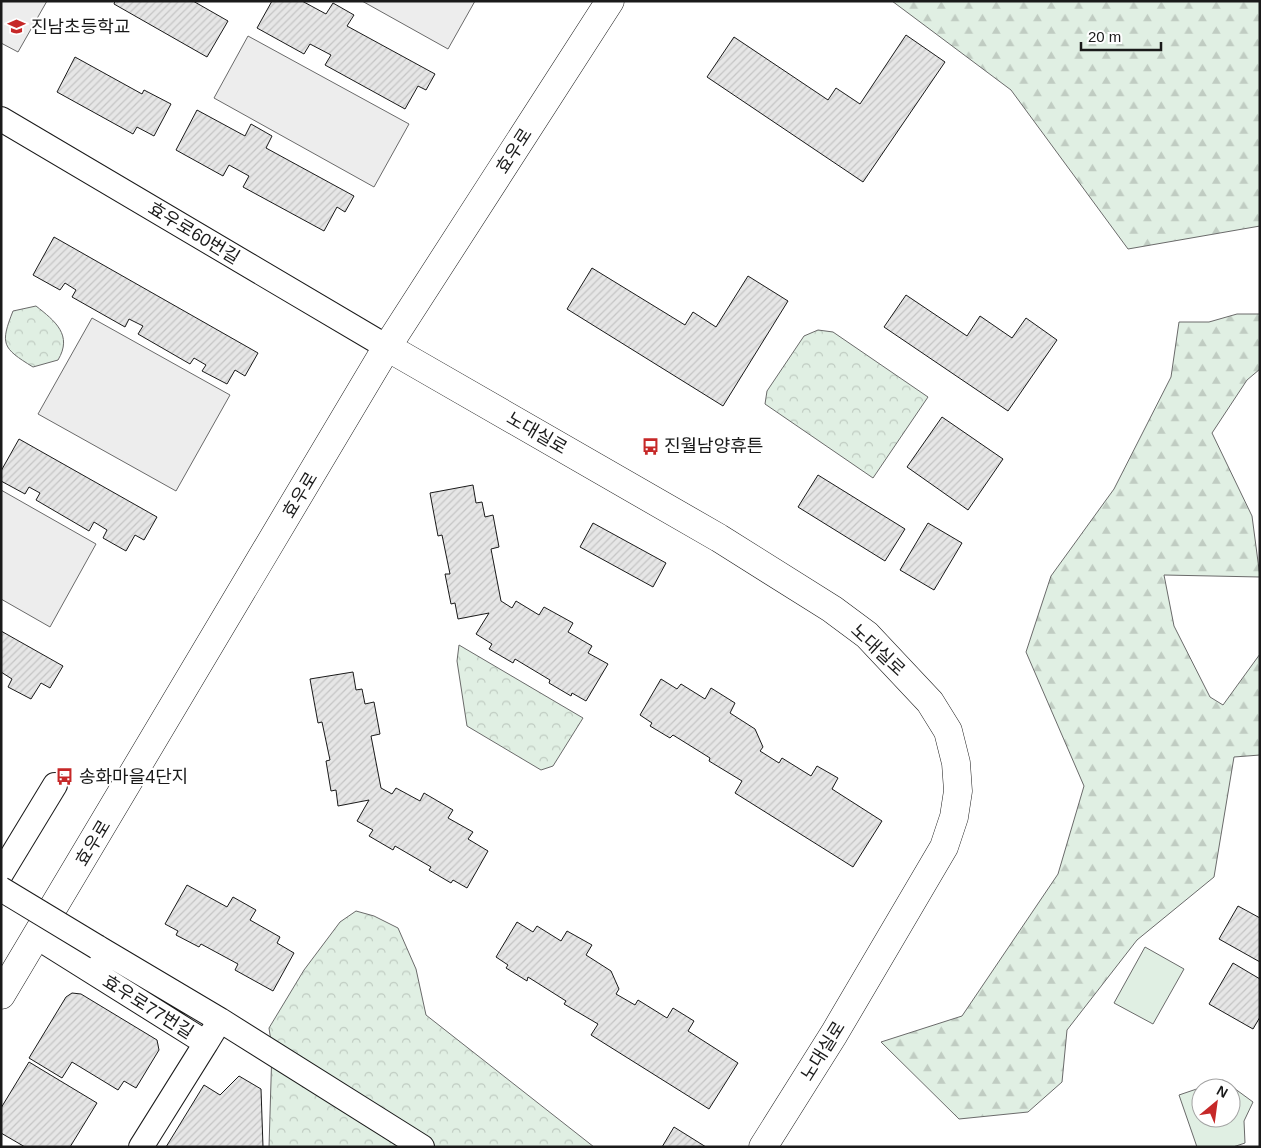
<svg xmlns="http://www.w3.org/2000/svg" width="1261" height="1148" font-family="Arial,'Noto Sans KR',sans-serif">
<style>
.green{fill:#e0efe3;stroke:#6a6a6a;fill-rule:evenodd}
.forest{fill:url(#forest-firs);stroke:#6a6a6a}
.park{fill:url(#park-crowns);stroke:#6a6a6a}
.parking{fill:#ededed;stroke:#6a6a6a}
.building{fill:url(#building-hatch);stroke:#1a1a1a}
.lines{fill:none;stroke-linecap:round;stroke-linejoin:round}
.street-casing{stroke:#1a1a1a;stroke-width:26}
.secondary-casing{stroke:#1a1a1a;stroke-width:29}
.street{stroke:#fff;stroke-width:24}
.secondary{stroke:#fff;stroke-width:28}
.street-bridge-casing{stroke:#1a1a1a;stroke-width:26;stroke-linecap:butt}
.street-bridge{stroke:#fff;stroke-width:24}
.labels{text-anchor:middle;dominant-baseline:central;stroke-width:4;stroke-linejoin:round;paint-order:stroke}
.poi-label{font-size:18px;fill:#1a1a1a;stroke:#fff;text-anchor:start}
.street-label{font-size:18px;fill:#1a1a1a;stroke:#fff}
</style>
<defs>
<pattern id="forest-firs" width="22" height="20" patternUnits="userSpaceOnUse" patternTransform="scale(1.25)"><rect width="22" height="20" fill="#e0efe3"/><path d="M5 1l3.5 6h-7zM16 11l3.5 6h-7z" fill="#c0ccc2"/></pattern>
<pattern id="park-crowns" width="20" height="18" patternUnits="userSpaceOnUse" patternTransform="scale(1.25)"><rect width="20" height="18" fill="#e0efe3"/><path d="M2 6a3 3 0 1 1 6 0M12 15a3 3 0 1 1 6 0" fill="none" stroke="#c0ccc2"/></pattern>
<pattern id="building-hatch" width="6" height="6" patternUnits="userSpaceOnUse" patternTransform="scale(1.25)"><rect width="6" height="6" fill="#e6e6e6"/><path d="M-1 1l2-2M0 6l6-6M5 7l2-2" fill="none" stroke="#c5c5c5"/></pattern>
</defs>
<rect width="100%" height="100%" fill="#fff"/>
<path class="green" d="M1145,947L1184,969L1153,1024L1114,1003Z
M1223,1080L1253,1102L1244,1121L1245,1143L1233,1147H1197L1179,1095ZM1201,1088H1231V1118H1201Z"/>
<path class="forest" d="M892,1H1260V226L1128,249L1011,90Z
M1237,314H1260V369L1247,380L1212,433L1252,516L1260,577L1164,575L1174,626L1210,697L1223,705L1260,654V755L1234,757L1214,877L1137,940L1067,1030L1062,1082L1028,1112L959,1119L881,1042L962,1016L1058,874L1084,786L1026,652L1051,576L1114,489L1171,377L1179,322H1209Z"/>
<path class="park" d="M36,306C55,321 73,335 58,360L33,367C2,348 0,344 13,311Z
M818,330L833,332L928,397L873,478L765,404L767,391L804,336Z
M459,645L583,718L553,766L541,770L467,726L457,661Z
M356,911L374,916L398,928L416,969L426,1015L594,1147H269L272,1048L269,1028L304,970L340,922Z"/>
<path class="parking" d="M1,1H47L18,52L1,43Z
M362,1H475L448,49Z
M248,36L409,124L374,187L214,98Z
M92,318L230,395L176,491L38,414Z
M1,490L96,544L50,627L1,599Z"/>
<path class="building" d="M115,1H193L228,21L207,57L114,4Z
M272,1H302L326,14L333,3L354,15L347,26L435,74L426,90L418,86L405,109L325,65L331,55L310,44L304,54L257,28Z
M906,35L945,62L863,182L707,77L734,37L828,100L836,88L860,104Z
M75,57L142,94L144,90L171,104L154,136L137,127L133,134L57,92Z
M197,110L245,136L251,124L272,136L266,148L354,196L345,212L337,207L324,231L243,187L249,176L229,165L223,176L176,150Z
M54,237L258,353L245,376L235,370L227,384L202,371L206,365L194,358L190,364L138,334L143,326L129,319L125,327L72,297L76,290L65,283L60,290L33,275Z
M592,268L685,325L693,312L716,327L748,276L788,301L723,406L567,309Z
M906,295L967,336L980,316L1012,338L1026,318L1057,340L1008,411L884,327Z
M942,417L1003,459L968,510L907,467Z
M19,439L157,517L144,540L135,535L126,551L103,538L107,530L94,522L89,531L36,500L40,493L29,487L25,494L1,481V471Z
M818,475L905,529L885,561L798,507Z
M473,485L476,503L482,502L485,517L493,515L499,547L491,549L501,601L512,608L516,601L539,615L544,607L573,623L568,632L592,646L588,653L608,664L586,701L572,693L571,696L549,683L550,680L515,659L513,663L489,649L492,644L476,634L489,613L458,619L455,603L451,604L445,574H450L442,535L438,536L430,493Z
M593,523L666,563L653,587L580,547Z
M928,523L962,543L934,590L900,570Z
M1,631L63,666L50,688L41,683L31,699L8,687L12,679L1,672Z
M353,672L356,690L362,689L365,704L374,702L380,734L371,736L381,788L392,794L396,788L420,801L424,793L453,810L448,818L473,832L468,839L488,851L467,888L453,880L451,883L429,870L431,867L395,846L393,850L369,836L373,830L357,821L369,800L338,806L336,790L331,791L326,761L330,760L322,722L318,723L310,679Z
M661,679L677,689L681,684L705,699L711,688L735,703L730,713L755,729L763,747L760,751L779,763L782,758L811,776L817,766L838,778L832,789L882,821L853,867L735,793L742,781L709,761L710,758L673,735L670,738L650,726L652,723L640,715Z
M187,885L227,907L233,897L256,910L250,920L280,937L277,943L294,953L273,991L235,970L238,964L201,944L199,947L176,935L178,931L165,924Z
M1238,906L1260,918V962L1219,939Z
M517,922L533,932L537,926L561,941L567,931L592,945L586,955L611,971L619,989L616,994L635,1005L638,1000L667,1018L673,1008L694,1021L688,1031L738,1063L709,1109L591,1035L598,1024L564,1004L566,1001L528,977L527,981L506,968L508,965L496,957Z
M1233,963L1260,979V1017L1253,1029L1209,1004Z
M72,993L81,994L157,1040L159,1050L136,1088L124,1081L118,1090L72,1062L62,1078L29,1058L66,997Z
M29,1062L97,1103L70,1147H25L1,1133V1108Z
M239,1076L261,1089L263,1147H166L204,1085L220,1095Z
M674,1127L706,1147H662Z"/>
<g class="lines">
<defs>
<path id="street" d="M1,119L387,347
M1,874L55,785
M37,937L206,1043L141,1147
M97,947L220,1020
M206,1043L220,1020L422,1147"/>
<path id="secondary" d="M387,347L719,538L832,609L867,635L930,702L948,731L956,763L958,791L954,817L944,847L834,1034L763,1147
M1,995L387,347L610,1"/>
</defs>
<use href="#street" class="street-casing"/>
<use href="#secondary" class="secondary-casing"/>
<use href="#street" class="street"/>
<use href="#secondary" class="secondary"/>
<defs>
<path id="street-bridge" d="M1,889L97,947"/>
</defs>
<use href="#street-bridge" class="street-bridge-casing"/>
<use href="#street-bridge" class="street-bridge"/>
</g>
<defs>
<symbol id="school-bare" viewBox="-9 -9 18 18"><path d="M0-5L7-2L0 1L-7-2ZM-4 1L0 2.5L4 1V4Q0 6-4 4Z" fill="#c62828" stroke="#fff" stroke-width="2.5" paint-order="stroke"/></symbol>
<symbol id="bus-bare" viewBox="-9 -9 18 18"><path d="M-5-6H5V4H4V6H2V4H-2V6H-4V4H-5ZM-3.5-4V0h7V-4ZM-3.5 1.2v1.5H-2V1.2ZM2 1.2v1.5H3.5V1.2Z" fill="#c62828" stroke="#fff" stroke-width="2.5" paint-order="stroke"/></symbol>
</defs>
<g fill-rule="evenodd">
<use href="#school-bare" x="4" y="14" width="25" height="25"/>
<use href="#bus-bare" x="638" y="434" width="25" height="25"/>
<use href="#bus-bare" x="52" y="764" width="25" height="25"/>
</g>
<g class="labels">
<g class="poi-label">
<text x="31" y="27">진남초등학교</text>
<text x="664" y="446">진월남양휴튼</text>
<text x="79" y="777">송화마을4단지</text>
</g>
<g class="street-label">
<text transform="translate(514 151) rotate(-57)">효우로</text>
<text transform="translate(194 233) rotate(31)">효우로60번길</text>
<text transform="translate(537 433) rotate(30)">노대실로</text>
<text transform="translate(300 495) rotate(-59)">효우로</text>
<text transform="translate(878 650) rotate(43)">노대실로</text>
<text transform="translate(93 843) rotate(-59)">효우로</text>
<text transform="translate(148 1007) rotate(32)">효우로77번길</text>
<text transform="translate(823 1051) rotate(-58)">노대실로</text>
</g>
</g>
<rect width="1261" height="1148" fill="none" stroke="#1a1a1a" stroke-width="5"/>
<g transform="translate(1216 1103) rotate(29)"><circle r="24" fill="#ffffff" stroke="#a3a3a3"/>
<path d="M0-4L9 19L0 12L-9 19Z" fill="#c62828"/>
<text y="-8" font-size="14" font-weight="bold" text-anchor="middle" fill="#1a1a1a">N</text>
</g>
<path d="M1081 42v8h80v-8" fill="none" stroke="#1a1a1a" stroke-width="2.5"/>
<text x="1088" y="42" font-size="15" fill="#1a1a1a" stroke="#ffffff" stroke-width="4" paint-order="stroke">20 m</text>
</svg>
